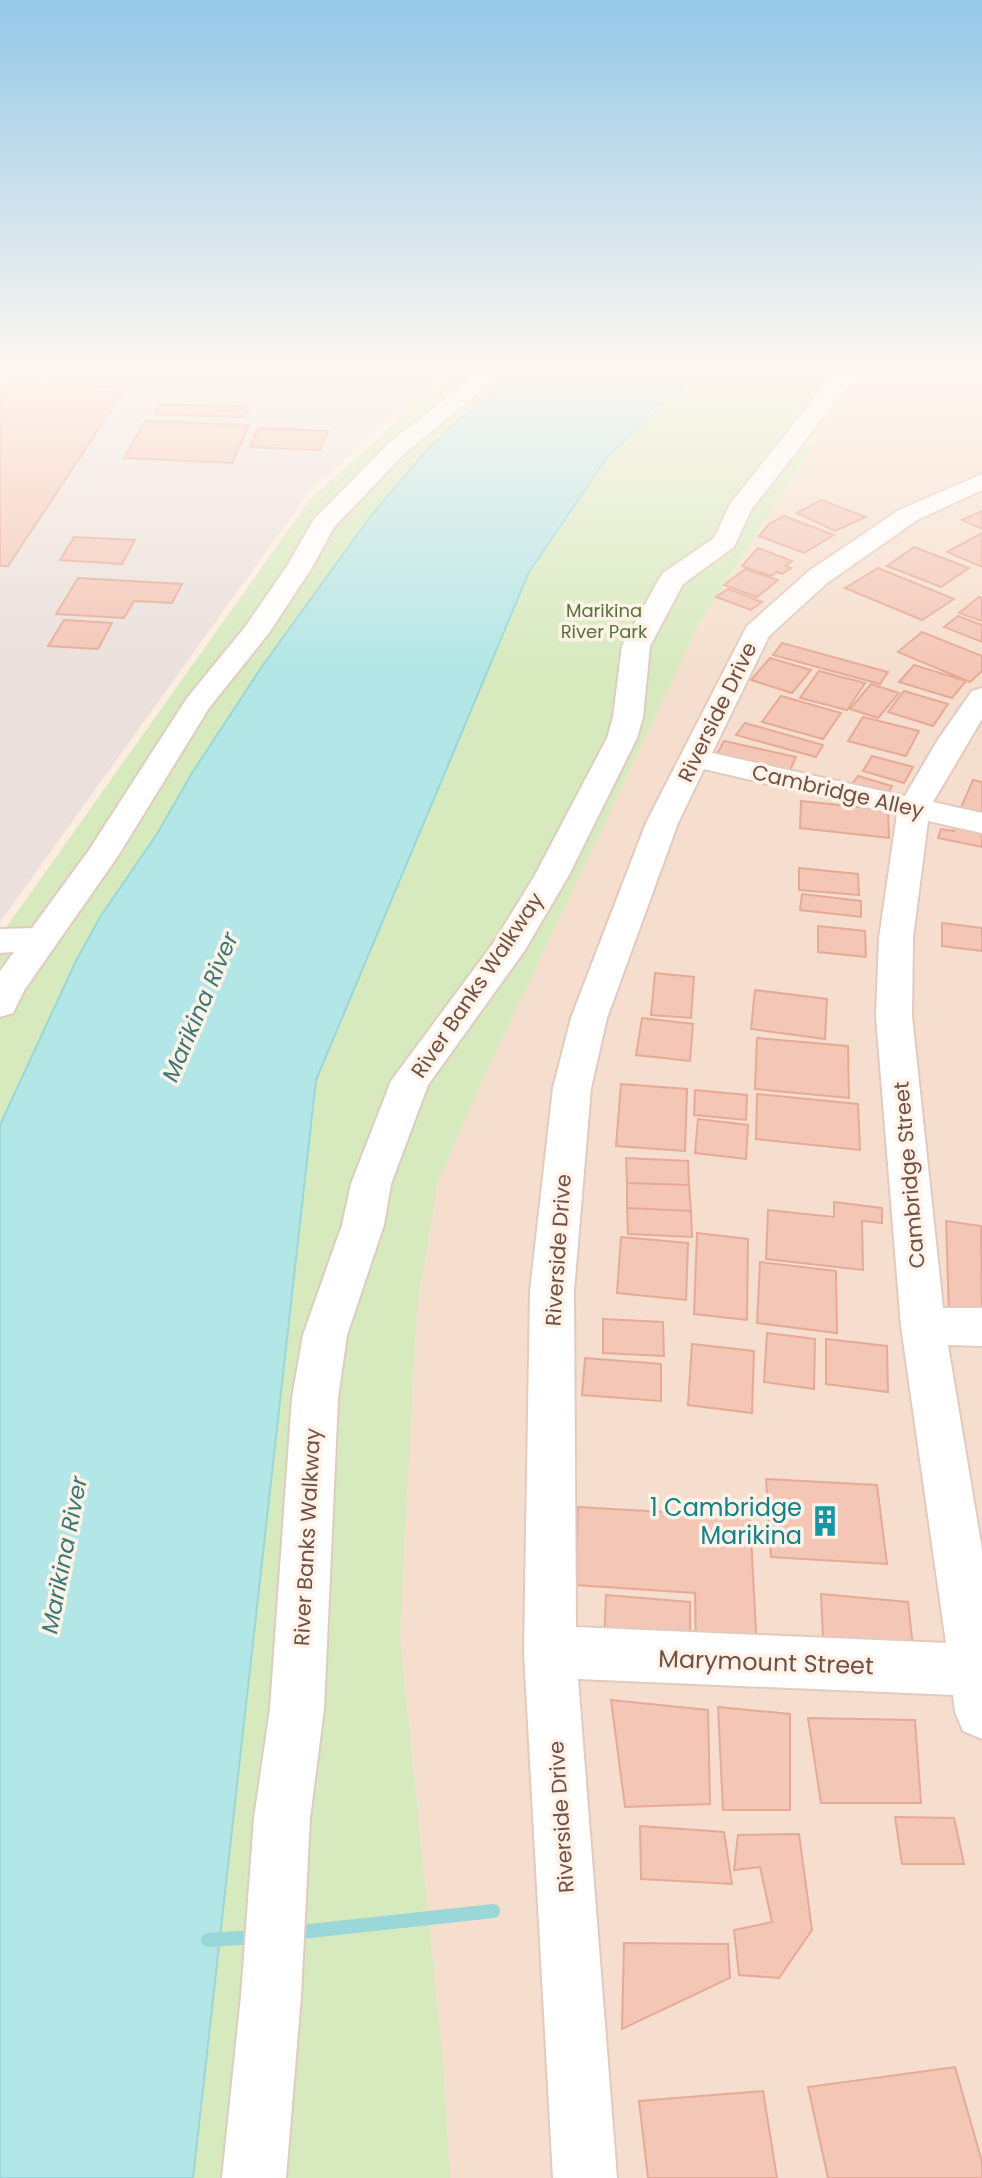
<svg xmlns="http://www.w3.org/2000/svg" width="982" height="2178" font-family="Poppins,sans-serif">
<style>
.residential{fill:#f5decd}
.industrial{fill:#ebe0db}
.green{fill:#d6eabe}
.water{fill:#b3e6e6;stroke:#99d7d8;stroke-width:2}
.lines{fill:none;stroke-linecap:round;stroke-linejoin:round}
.stream{stroke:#99d7d8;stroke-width:14}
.building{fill:#f3c6b6;stroke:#e6aa96;stroke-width:2}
.street-casing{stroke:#e3cabe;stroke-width:4}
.street{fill:#fff;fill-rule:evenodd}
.labels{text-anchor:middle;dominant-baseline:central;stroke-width:7;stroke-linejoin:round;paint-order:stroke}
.far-park-label{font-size:18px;fill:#54743c;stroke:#fff2e6}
.street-label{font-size:21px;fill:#735046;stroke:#fff2e6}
.water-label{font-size:23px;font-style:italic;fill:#3a787a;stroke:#fff2e6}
.near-culture-label{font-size:24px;fill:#0d838f;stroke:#fff2e6;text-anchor:end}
.near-street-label{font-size:24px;fill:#735046;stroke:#fff2e6}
</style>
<rect width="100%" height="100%" fill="#fdeddf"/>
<path class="residential" d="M877,366H982V2178H450L444,2071L400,1635L417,1310L438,1182L483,1079L699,624L814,446L810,436L861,379Z"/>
<path class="industrial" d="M0,366H452L311,489L0,922Z"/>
<path class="green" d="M464,366H525C433,430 369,518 305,607C252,681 201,755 157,834L0,1277V936L311,498L442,381Z
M704,366H852L831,385L787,438L814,445L699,624L483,1079L438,1182L417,1310L400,1635L444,2071L450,2178H193L316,1080L529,572L608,456Z"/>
<path class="water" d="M525,366H704L608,456L529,572L316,1080L193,2178H0V1125L76,961L100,917L157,834L192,773L263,665L370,517L426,451L461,418Z"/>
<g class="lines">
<path class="stream" d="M292,1933L493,1911
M208,1940L256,1937"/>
</g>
<path class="building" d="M0,382L126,388L8,566H0Z
M160,404L250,407L245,417L154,414Z
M145,421L249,425L232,463L124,458Z
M258,428L328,431L320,450L250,447Z
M821,500L866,517L835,531L797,513Z
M982,511V529L962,520Z
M784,516L834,535L804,553L759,536L769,524Z
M982,533V567L947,552Z
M74,537L135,540L122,564L60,560Z
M914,547L969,568L941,587L887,566Z
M758,548L792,561L785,566L791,568L782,574L777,572L771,576L742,566Z
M878,568L954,599L922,620L845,588Z
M745,569L778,580L757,597L724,585Z
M78,578L182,584L172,603L134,601L124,618L56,614Z
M728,589L762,602L751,610L716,597Z
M979,597L982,598V621L959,613Z
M958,616L982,625V642L944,627Z
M64,620L112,623L98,649L48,646Z
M922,632L982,656V671L970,682L898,652Z
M782,643L888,672L880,684L773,655Z
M770,658L811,670L792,693L751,680Z
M914,665L966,681L952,698L899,682Z
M819,671L865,683L847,710L800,698Z
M871,684L899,693L878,718L850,709Z
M904,691L948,704L933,726L888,712Z
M781,696L841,713L823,739L762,722Z
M863,717L919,731L906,756L848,741Z
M745,723L823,745L816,757L736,735Z
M724,741L796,757L786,779L713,761Z
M872,756L913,767L904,783L863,771Z
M858,776L892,786L885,798L850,787Z
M973,780L982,782V818L959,812Z
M801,801L888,810L889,838L800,828Z
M956,823L982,828V847L938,838L941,829L954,831Z
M799,868L858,874L859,895L799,890Z
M802,894L861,901V917L800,910Z
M942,923L982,928V951L942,946Z
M818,926L865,931L866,957L818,952Z
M655,973L694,977L691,1018L651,1015Z
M755,990L827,999L825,1039L751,1029Z
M642,1018L693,1024L690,1061L636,1055Z
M757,1038L848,1046L849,1098L755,1089Z
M621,1084L687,1089L685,1151L616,1146Z
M695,1090L747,1095L746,1120L694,1115Z
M757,1094L858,1104L860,1150L756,1139Z
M698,1119L748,1125L746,1159L695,1153Z
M626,1158L688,1161L689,1185L627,1183Z
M627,1183L689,1185L691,1211L627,1208Z
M834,1202L882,1208V1223L862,1221L863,1270L766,1259L768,1210L834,1217Z
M627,1208L691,1211L692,1237L628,1234Z
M946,1221L981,1226L982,1318L949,1314Z
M697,1233L748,1239L747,1320L694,1314Z
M621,1237L688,1243L686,1300L617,1293Z
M760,1262L836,1271L837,1333L757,1323Z
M603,1319L663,1322L664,1356L603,1353Z
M767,1333L815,1339L814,1389L764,1382Z
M826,1339L887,1346L888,1392L826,1384Z
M692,1344L754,1351L752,1413L688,1405Z
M585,1358L661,1364V1401L582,1395Z
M766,1479L877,1485L887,1564L771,1557Z
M578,1507L750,1517L757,1650L696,1646L695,1593L575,1585Z
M821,1594L908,1602L913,1647L823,1638Z
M606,1595L690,1602V1648L604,1642Z
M611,1700L708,1710L710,1804L625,1807Z
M718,1707L790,1714V1810H723Z
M808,1718L915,1720L921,1803H821Z
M895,1817L954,1818L964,1864H902Z
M640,1826L724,1832L732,1884L641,1879Z
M799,1834L812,1930L779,1978L739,1975L734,1930L772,1922L760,1867L734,1870L738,1835Z
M624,1943L728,1944L730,1978L622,2029Z
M955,2067L982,2162V2178H828L808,2087Z
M763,2091L777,2178H648L639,2101Z"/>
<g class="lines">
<defs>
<path id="street" d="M487,366H511L405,453L334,527L313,566L269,633L209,708L118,856L25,989L13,1013L0,1017V971L14,952L0,953V929L32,928L89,850L187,698L245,627L287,566L314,519L389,443Z
M847,366H871L839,397L751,510L734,547L683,584L650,646L643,717L637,738L569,875L525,950L428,1085L391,1184L384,1225L347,1335L338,1398L324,1709L310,1818L301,1996L286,2178H222L241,1996L254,1818L270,1709L292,1398L303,1335L342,1225L351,1184L391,1081L494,942L535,875L607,738L613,717L622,646L659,579L663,573L714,538L730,504L823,387Z
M982,474V490L917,520L827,583L769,636L712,753L905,796L937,741L972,691L982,688V719L933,802L982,813V833L928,821L913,938L912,1016L943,1308H982V1346L948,1345L982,1550V1739L963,1731L955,1712L953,1695L578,1679L617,2178H553L524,1652L530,1291L553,1088L571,1018L646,823L747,626L809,571L899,510ZM704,769L897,814L879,938L876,1016L901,1326L946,1643L576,1627L574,1291L591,1088L607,1018L678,823Z"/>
</defs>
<use href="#street" class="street-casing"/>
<use href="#street" class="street"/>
</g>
<linearGradient id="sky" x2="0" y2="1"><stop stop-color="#93c8e7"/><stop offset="0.55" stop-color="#fef7f1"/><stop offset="1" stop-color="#fef7f1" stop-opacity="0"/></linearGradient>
<rect width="982" height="671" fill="url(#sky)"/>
<defs>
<symbol id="building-bare" viewBox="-9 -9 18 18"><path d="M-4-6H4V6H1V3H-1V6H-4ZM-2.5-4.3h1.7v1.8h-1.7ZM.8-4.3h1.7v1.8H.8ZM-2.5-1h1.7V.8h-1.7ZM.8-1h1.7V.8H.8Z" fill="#0f9aa8" stroke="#fff2e6" stroke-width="2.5" paint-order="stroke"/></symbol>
</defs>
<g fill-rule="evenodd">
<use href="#building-bare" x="803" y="1499" width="44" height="44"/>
</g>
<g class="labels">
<g class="far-park-label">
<text x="604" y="610">Marikina<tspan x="604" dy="21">River Park</tspan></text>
</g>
<g class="street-label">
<text transform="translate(717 712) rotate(-64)">Riverside Drive</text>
<text transform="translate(838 791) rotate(13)">Cambridge Alley</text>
<text transform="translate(477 985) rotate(-56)">River Banks Walkway</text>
<text transform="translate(909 1175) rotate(-95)">Cambridge Street</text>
<text transform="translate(558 1250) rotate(-86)">Riverside Drive</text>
<text transform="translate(307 1537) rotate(-87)">River Banks Walkway</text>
<text transform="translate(561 1817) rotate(-94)">Riverside Drive</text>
</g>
<g class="water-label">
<text transform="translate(200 1007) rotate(-67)">Marikina River</text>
<text transform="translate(64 1555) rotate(-79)">Marikina River</text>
</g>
<g class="near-culture-label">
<text x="802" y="1507">1 Cambridge<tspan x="802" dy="28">Marikina</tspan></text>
</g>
<g class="near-street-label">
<text transform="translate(766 1662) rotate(2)">Marymount Street</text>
</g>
</g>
</svg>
